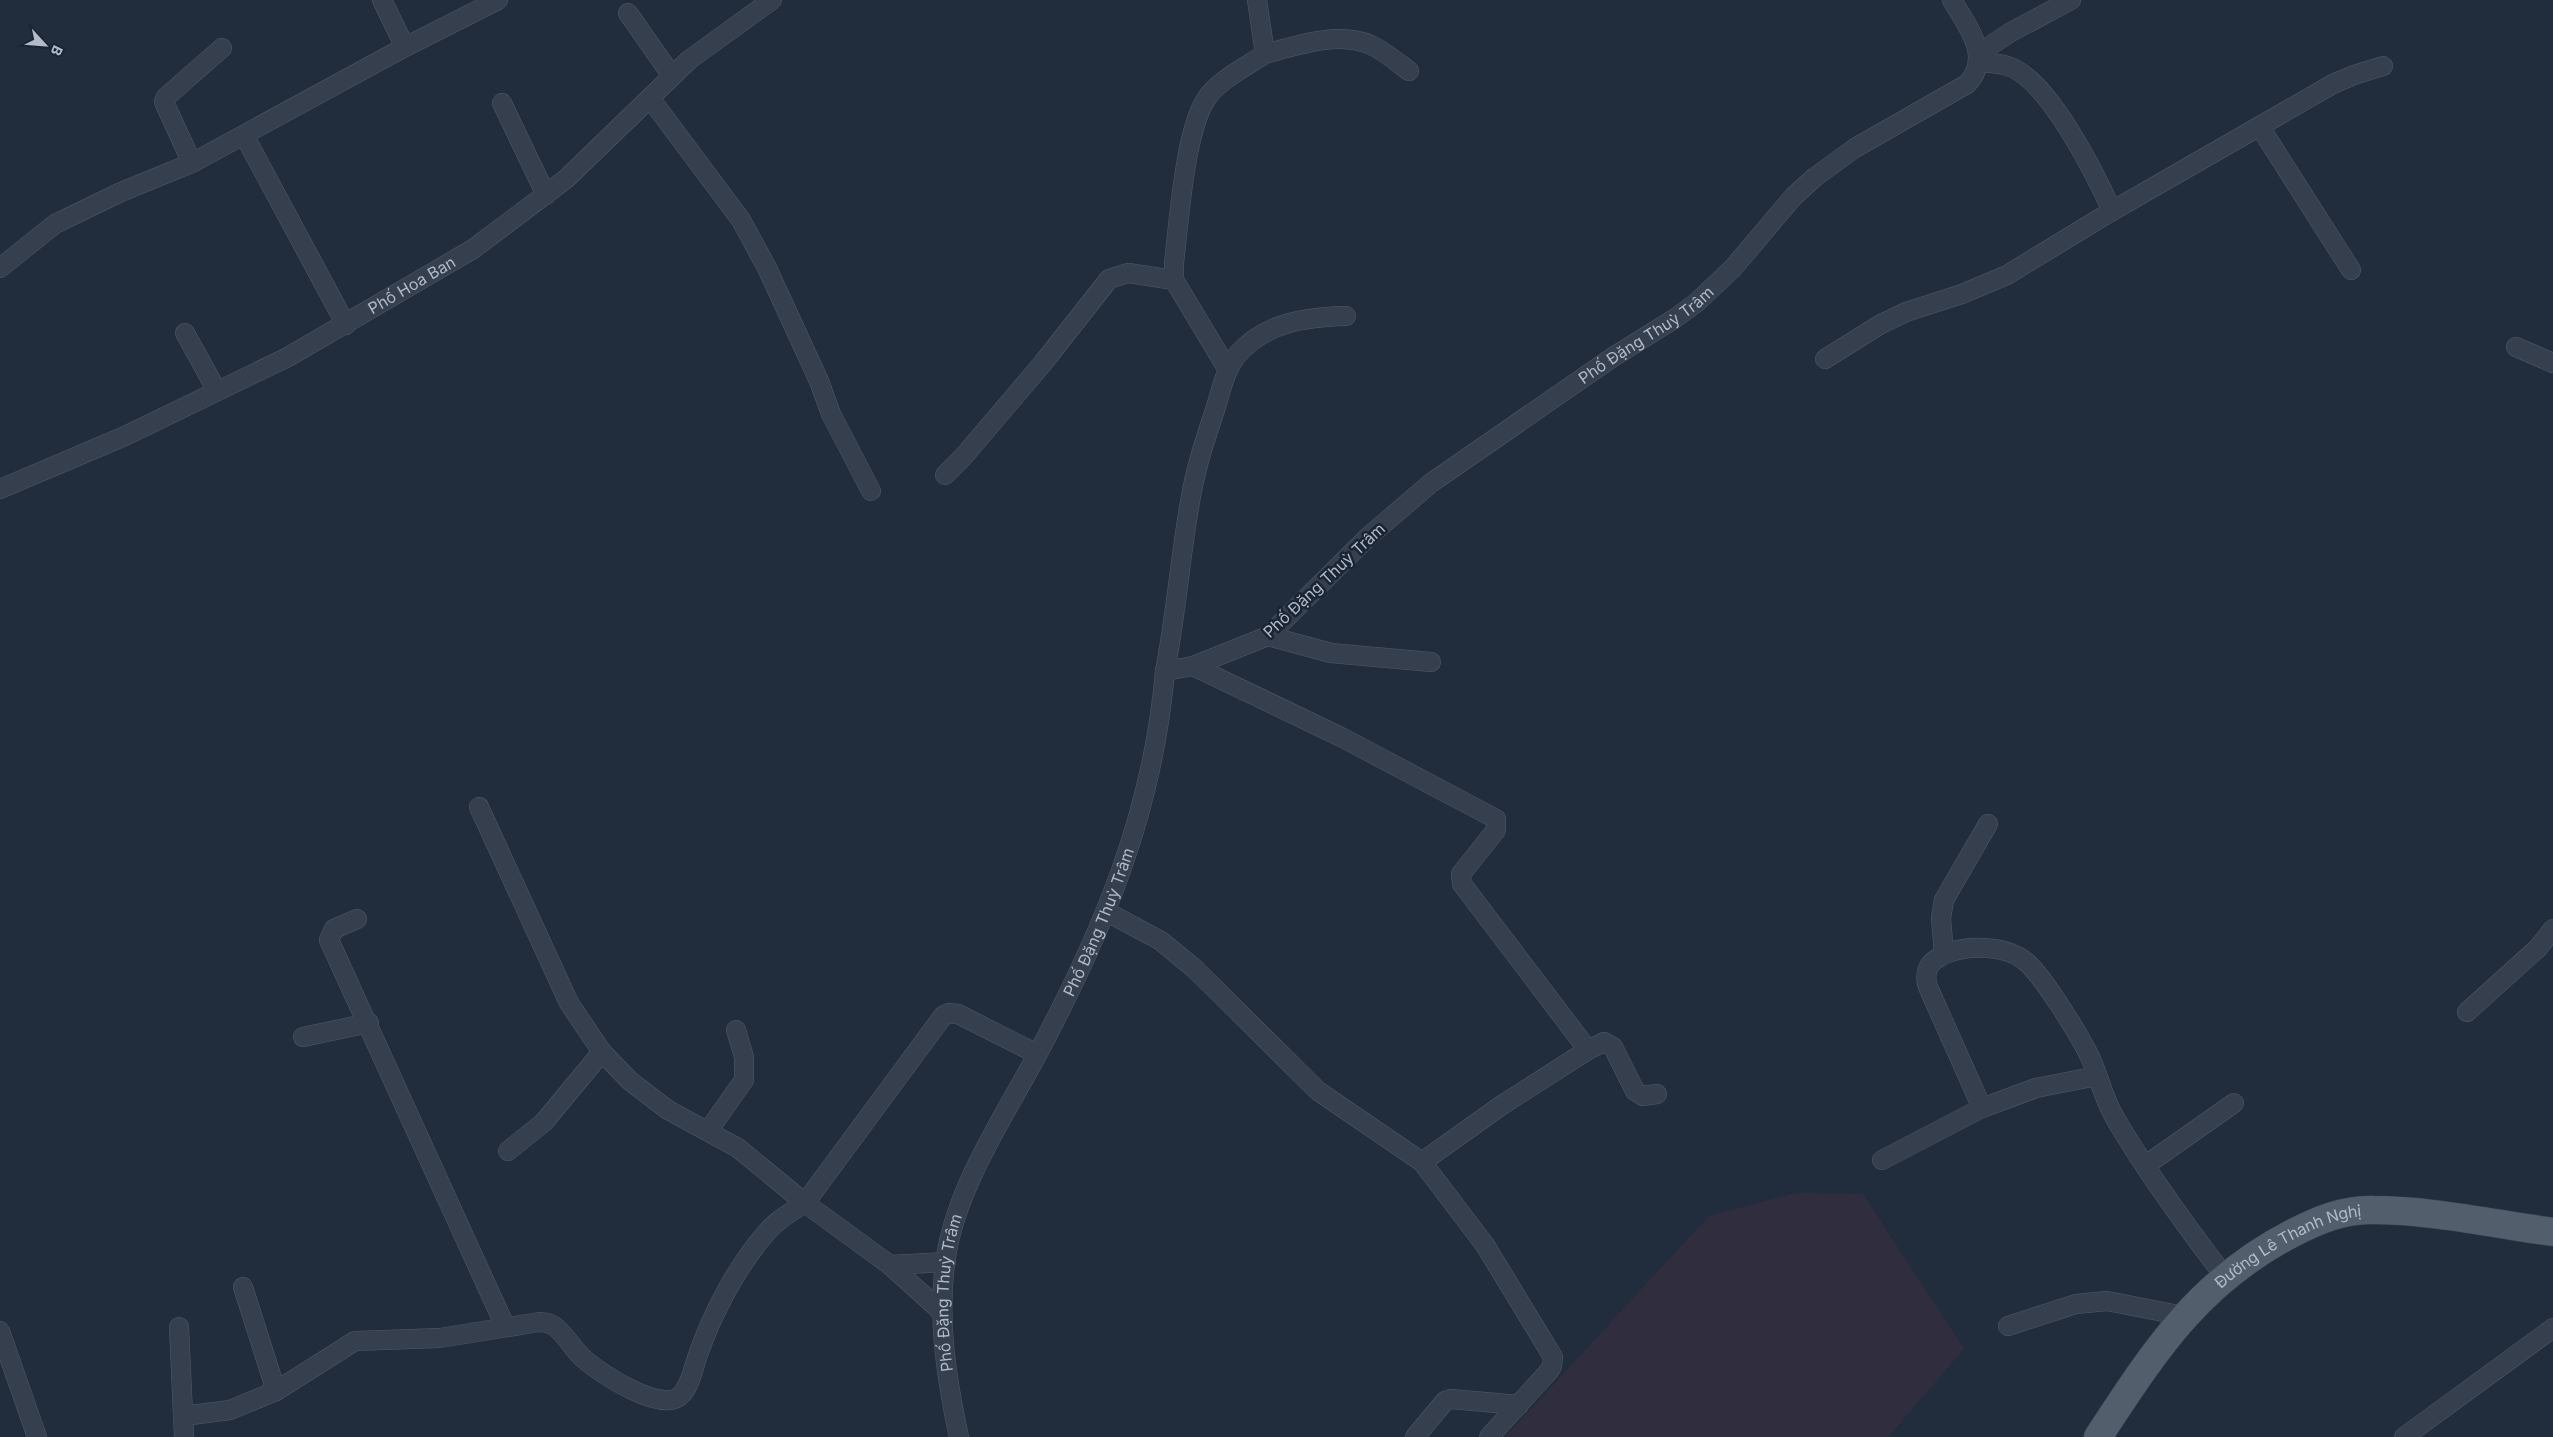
<svg xmlns="http://www.w3.org/2000/svg" width="2553" height="1437" font-family="Inter,sans-serif">
<style>
.medical{fill:#302e3e}
.lines{fill:none;stroke-linecap:round;stroke-linejoin:round}
.street-casing{stroke:#515a68;stroke-width:20}
.primary-casing{stroke:#3f4856;stroke-width:29}
.street{stroke:#353f4d;stroke-width:19}
.primary{stroke:#535e6d;stroke-width:28}
.labels{text-anchor:middle;dominant-baseline:central;stroke-width:5;stroke-linejoin:round;paint-order:stroke}
.street-label{font-size:16px;fill:#b1bac9;stroke:#1b2432}
</style>
<rect width="100%" height="100%" fill="#212d3d"/>
<path class="medical" d="M1796,1193L1863,1194L1964,1349L1888,1437H1505L1709,1216Z"/>
<g class="lines">
<defs>
<g id="street">
<path d="M382,0L405,47"/>
<path d="M628,13L672,76"/>
<path d="M1979,53L2011,32L2071,0"/>
<path d="M1265,54C1298,45 1338,31 1371,45C1384,51 1397,62 1409,71"/>
<path d="M1979,62C1990,63 2002,63 2013,68C2051,86 2095,173 2112,211"/>
<path d="M650,98L741,220L767,268L819,381L831,414L871,491"/>
<path d="M502,103L546,195"/>
<path d="M2260,127L2351,270"/>
<path d="M244,135L346,325"/>
<path d="M192,163L164,102L166,97L222,48"/>
<path d="M0,268L55,224L121,192L192,163L405,47L498,0"/>
<path d="M185,333L217,391"/>
<path d="M2516,347L2553,363"/>
<path d="M1825,359L1881,324L1906,312L1962,294L2007,275L2112,211L2333,84L2354,75L2383,66"/>
<path d="M1228,370L1174,280V263C1179,222 1185,124 1209,95C1223,78 1247,66 1265,54L1257,0"/>
<path d="M945,475L963,457L1043,363L1109,279L1128,273L1174,280"/>
<path id="s1" d="M0,489L125,436L288,357L473,249L566,179L689,60L772,0"/>
<path d="M1268,636L1331,653L1431,662"/>
<path d="M1193,666L1343,738L1496,819V830L1461,874L1462,884L1588,1050L1502,1105L1422,1162"/>
<path d="M1165,671C1176,615 1180,558 1190,502C1195,470 1205,440 1215,410C1221,391 1225,369 1238,354C1266,322 1307,317 1346,316"/>
<path d="M479,807L569,1003L602,1052L630,1081L668,1110L738,1148L805,1203L890,1265L942,1312"/>
<path d="M1107,912L1161,941L1195,969L1318,1091L1422,1162L1485,1245L1553,1357L1552,1366L1549,1371L1489,1437"/>
<path d="M357,919L334,929L329,940L505,1326"/>
<path d="M1944,954L1941,918L1944,900L1988,824"/>
<path d="M2467,1012L2538,948L2553,929"/>
<path d="M303,1037L369,1023"/>
<path d="M1588,1050L1604,1042L1613,1047L1635,1091L1643,1096L1657,1094"/>
<path d="M1982,1108L1928,987C1924,975 1927,964 1938,958C1960,944 2004,944 2025,961C2042,974 2078,1033 2089,1055C2099,1075 2103,1098 2115,1118C2147,1173 2186,1226 2225,1277"/>
<path d="M708,1131L744,1080V1057L736,1030"/>
<path d="M508,1151L544,1122L602,1052"/>
<path d="M1882,1160L1982,1108L2036,1088L2097,1076"/>
<path d="M2146,1165L2234,1103"/>
<path d="M890,1265L946,1262"/>
<path d="M243,1287L276,1391"/>
<path d="M2008,1326L2076,1304L2107,1301L2184,1316"/>
<path d="M179,1327L184,1437"/>
<path d="M0,1331L37,1437"/>
<path d="M183,1416L230,1410L276,1391L355,1341L440,1338L539,1322C545,1322 550,1323 554,1326C566,1334 573,1350 584,1359C600,1373 664,1416 682,1394C691,1384 694,1365 699,1352C713,1312 738,1265 766,1233C777,1220 791,1212 805,1203L943,1016L949,1013L958,1014L1037,1054"/>
<path id="s2" d="M959,1437C946,1377 936,1312 947,1251C959,1183 1005,1115 1037,1055C1103,931 1153,813 1165,671L1193,666L1268,636L1368,537L1431,483L1613,357L1674,319L1696,303L1733,268L1794,196L1815,177L1855,148L1967,84C1993,57 1967,26 1952,0"/>
<path d="M1415,1437L1445,1401L1451,1399L1519,1405"/>
<path d="M2404,1437L2553,1328"/>
</g>
<g id="primary">
<path id="s3" d="M2098,1437C2154,1352 2197,1283 2291,1234C2316,1221 2343,1209 2373,1210C2431,1210 2495,1224 2553,1232"/>
</g>
</defs>
<use href="#street" class="street-casing"/>
<use href="#primary" class="primary-casing"/>
<use href="#street" class="street"/>
<use href="#primary" class="primary"/>
</g>
<g class="labels">
<g class="street-label">
<text stroke="none"><textPath href="#s1" startOffset="460">Phố Hoa Ban</textPath></text>
<text stroke="none"><textPath href="#s2" startOffset="1406">Phố Đặng Thuỳ Trâm</textPath></text>
<text transform="translate(1324 580) rotate(-43)">Phố Đặng Thuỳ Trâm</text>
<text stroke="none"><textPath href="#s2" startOffset="551">Phố Đặng Thuỳ Trâm</textPath></text>
<text stroke="none"><textPath href="#s3" startOffset="276">Đường Lê Thanh Nghị</textPath></text>
<text stroke="none"><textPath href="#s2" startOffset="146">Phố Đặng Thuỳ Trâm</textPath></text>
</g>
</g>
<g transform="translate(45 45) rotate(116)" stroke="#1b2432" stroke-width="4" paint-order="stroke">
<path d="M0-4L9 19L0 12L-9 19Z" fill="#b1bac9"/>
<text y="-8" font-size="14" font-weight="bold" text-anchor="middle" fill="#b1bac9">B</text>
</g>
</svg>
